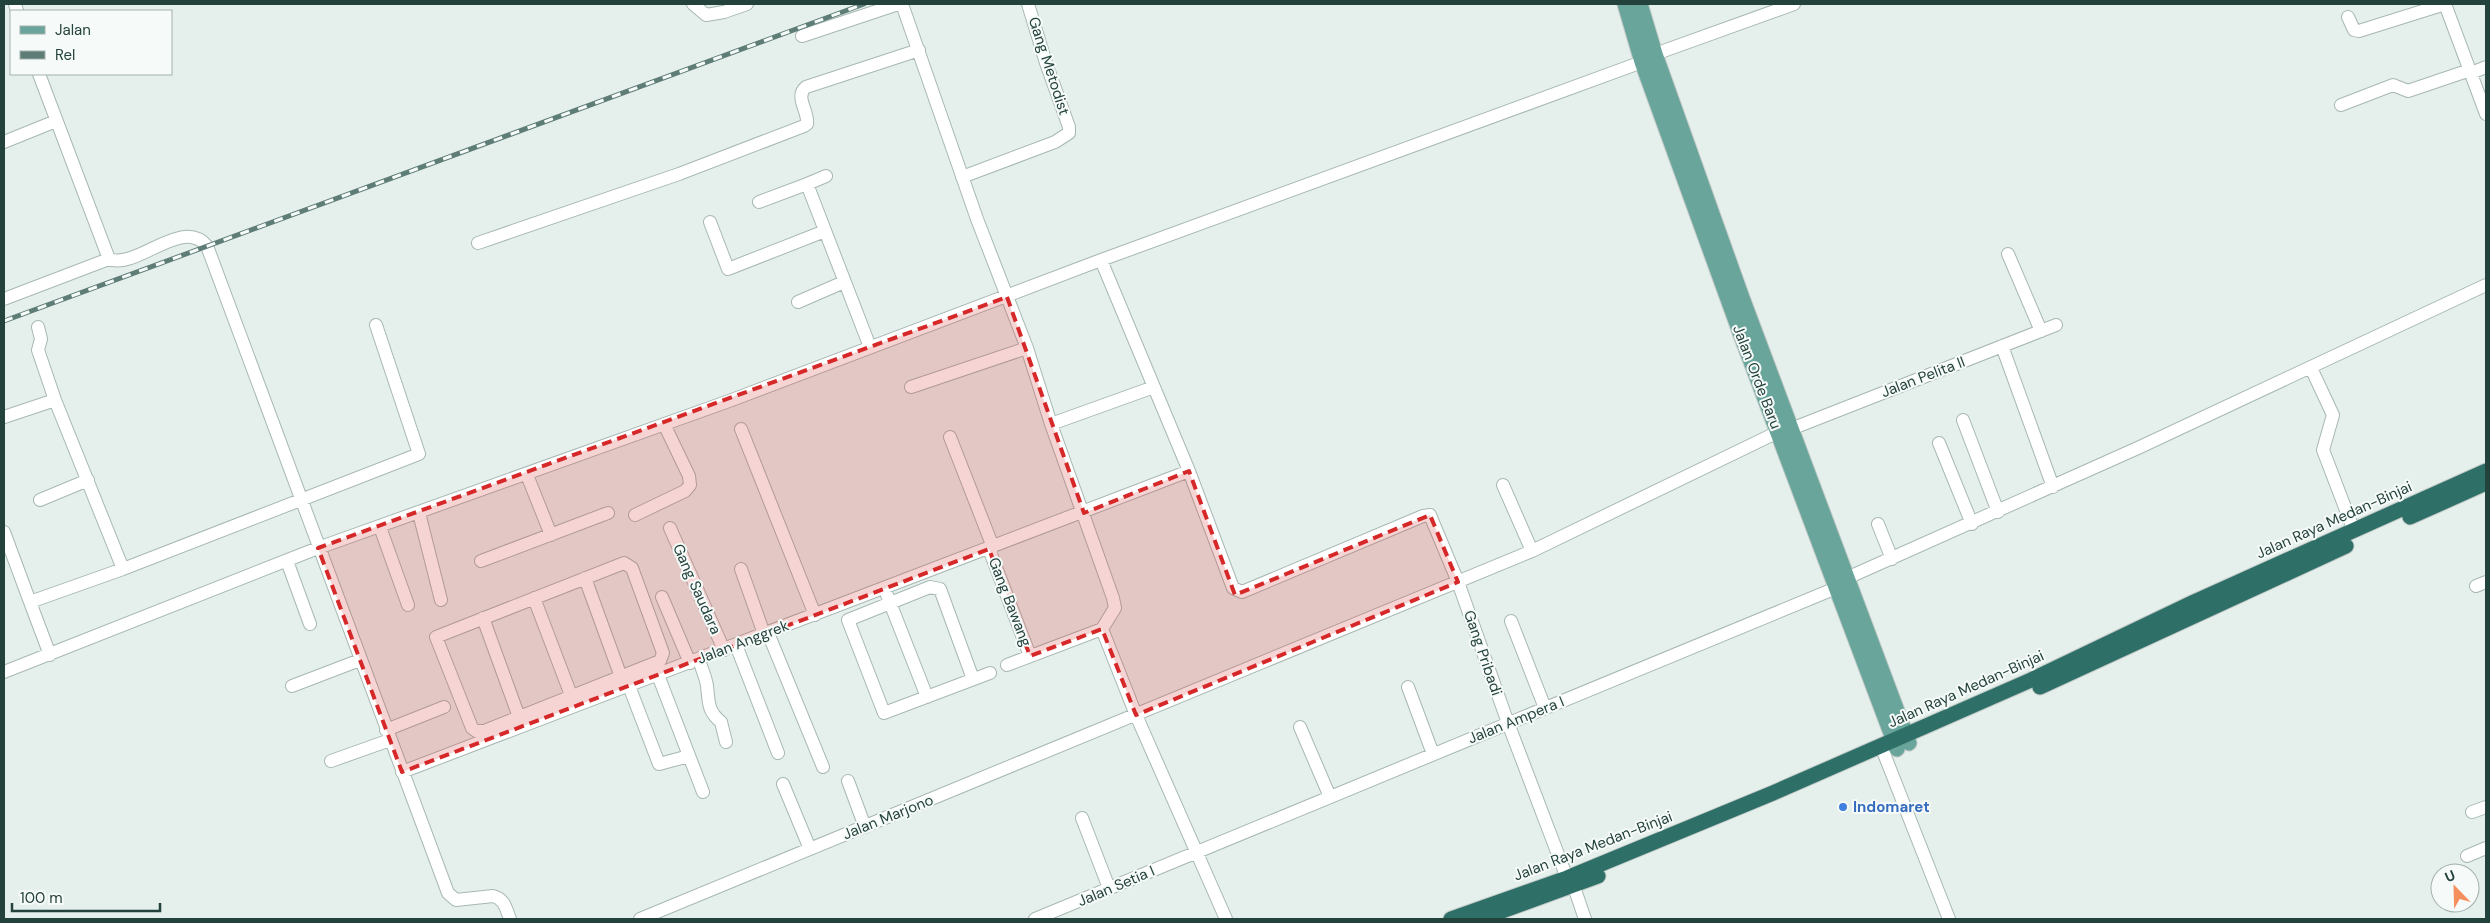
<svg xmlns="http://www.w3.org/2000/svg" width="2490" height="923" font-family="'DM Sans',sans-serif">
<style>
.lines{fill:none;stroke-linecap:round;stroke-linejoin:round}
.minor-casing{stroke:#a7b8b3;stroke-width:14}
.major-casing{stroke:#c2cac8;stroke-width:17}
.highway-casing{stroke:#c2cac8;stroke-width:17}
.minor{stroke:#fff;stroke-width:12}
.major{stroke:#69a59b;stroke-width:15}
.highway{stroke:#2e6f67;stroke-width:15}
.rail-casing{stroke:#5f7d77;stroke-width:5}
.rail{stroke:#f6fbf9;stroke-width:3;stroke-dasharray:9;stroke-linecap:butt}
.marked{fill:#d62828;fill-opacity:0.2;stroke:#d62828;stroke-width:4;stroke-dasharray:10 6;stroke-linejoin:round}
.shop-dot{fill:#3f7fe0;stroke:#f6fbf9;stroke-width:2}
.labels{text-anchor:middle;dominant-baseline:central;stroke-width:4;stroke-linejoin:round;paint-order:stroke}
.street-label{font-size:15px;fill:#24423c;stroke:#f6fbf9}
.shop-label{font-size:15px;font-weight:bold;fill:#366cbe;stroke:#f6fbf9;text-anchor:start}
</style>
<rect width="100%" height="100%" fill="#e5efeb"/>
<g class="lines">
<defs>
<path id="minor" d="M15,4L17,11
M693,4L706,15L724,12L747,4
M902,4L977,219L1027,348L1051,424L1113,598L1115,608L1102,629L1136,715L1226,919
M2445,4L2486,114
M2348,17L2354,30L2359,31L2445,4
M802,36L898,4
M1655,54L1794,4
M2471,73L2486,67
M39,74L109,259C137,270 182,216 207,246L448,893L456,900L493,896C505,899 506,909 510,919
M2341,105L2393,85L2408,91L2470,70
M4,142L56,121
M826,176L807,184L870,347
M962,177L1055,142L1069,133V127L1046,63L1028,4
M759,202L807,184
M710,222L728,269L825,231
M478,243L679,174L804,126L807,124C809,111 794,97 806,87L919,50
M2008,254L2041,331
M1101,260L1189,471L1233,588L1242,592L1423,516L1430,515L1458,582L1508,723L1567,878
M4,299L109,259
M798,302L844,282
M38,327L41,339L38,350L55,400L123,569
M2002,346L2053,487
M2311,368L2333,415L2323,450L2354,531
M911,387L1027,348
M4,417L55,400
M1963,420L1998,512
M1051,424L1154,387
M741,429L815,615
M1791,429L2056,325
M950,437L993,547
M1939,443L1972,524
M527,475L551,535
M1503,485L1532,551
M40,500L88,480
M419,513L441,600
M635,515L685,491L690,485L689,476L664,424
M1878,524L1892,559
M380,527L408,605
M670,528L724,650
M4,532L30,602L123,569L419,454L376,325
M989,549L1030,656
M287,561L310,624
M481,561L608,513
M624,563L632,568L663,653L660,661L484,731H476L472,728L436,637Z
M741,569L764,634
M585,578L621,677
M1847,578L2140,447L2486,285
M2476,586L2486,582
M887,595L927,697
M662,597L690,663
M534,598L574,703
M30,602L50,655
M483,618L519,717
M1511,621L1545,708
M768,633L823,767
M736,645L778,753
M699,659C701,668 706,677 707,686C709,701 707,711 721,722L726,742
M1007,665L1102,629
M4,672L318,548L729,401L1101,260L1642,62
M658,675L703,792
M973,679L940,589L930,587L848,620L884,713L990,673
M292,686L360,660
M629,686L659,764L689,756
M1408,687L1433,754
M1300,727L1330,797
M386,730L444,707
M1881,746L1949,919
M331,761L390,740
M402,772L1189,471
M848,781L865,827
M783,784L810,849
M2472,812L2486,807
M1082,818L1109,888
M2467,856L2486,848
M1574,887L1585,919
M640,919L1532,551L1778,432
M1035,919L1836,588"/>
<path id="major" d="M1625,4L1642,62L1741,335L1897,749
M1640,4L1655,54L1741,295L1909,743"/>
<path id="highway" d="M2410,517L2486,483
M2040,687L2346,546
M1451,919L1567,878L1773,793L2031,680L2194,602L2486,471
M1480,919L1598,876"/>
</defs>
<use href="#minor" class="minor-casing"/>
<use href="#major" class="major-casing"/>
<use href="#highway" class="highway-casing"/>
<use href="#minor" class="minor"/>
<use href="#major" class="major"/>
<use href="#highway" class="highway"/>
<defs>
<path id="rail" d="M4,321L864,4"/>
</defs>
<use href="#rail" class="rail-casing"/>
<use href="#rail" class="rail"/>
</g>
<path class="marked" d="M1007,297L1084,513L1189,471L1235,595L1430,515L1458,582L1136,715L1102,629L1030,656L989,549L402,772L318,548Z"/>
<circle class="shop-dot" cx="1843" cy="807" r="5"/>
<g class="labels">
<g class="street-label">
<text transform="translate(1049 66) rotate(72)">Gang Metodist</text>
<text transform="translate(1757 377) rotate(69)">Jalan Orde Baru</text>
<text transform="translate(1923 377) rotate(-21)">Jalan Pelita II</text>
<text transform="translate(2334 520) rotate(-24)">Jalan Raya Medan-Binjai</text>
<text transform="translate(697 589) rotate(66)">Gang Saudara</text>
<text transform="translate(1010 602) rotate(69)">Gang Bawang</text>
<text transform="translate(743 642) rotate(-21)">Jalan Anggrek</text>
<text transform="translate(1483 653) rotate(71)">Gang Pribadi</text>
<text transform="translate(1966 689) rotate(-24)">Jalan Raya Medan-Binjai</text>
<text transform="translate(1516 720) rotate(-22)">Jalan Ampera I</text>
<text transform="translate(888 817) rotate(-22)">Jalan Marjono</text>
<text transform="translate(1593 846) rotate(-21)">Jalan Raya Medan-Binjai</text>
<text transform="translate(1116 886) rotate(-23)">Jalan Setia I</text>
</g>
<g class="shop-label">
<text x="1853" y="807">Indomaret</text>
</g>
</g>
<rect width="2490" height="923" fill="none" stroke="#24423c" stroke-width="10"/>
<rect x="10" y="10" width="162" height="65" fill="#f6fbf9" stroke="#a2b1ad"/>
<rect x="20" y="26" width="25" height="8" fill="#69a59b" stroke="#a2b1ad"/>
<text x="55" y="35" font-size="15" fill="#24423c">Jalan</text>
<rect x="20" y="51" width="25" height="8" fill="#5f7d77" stroke="#a2b1ad"/>
<text x="55" y="60" font-size="15" fill="#24423c">Rel</text>
<g transform="translate(2455 888) rotate(337)"><circle r="24" fill="#f6fbf9" stroke="#a2b1ad"/>
<path d="M0-4L9 19L0 12L-9 19Z" fill="#f5905e"/>
<text y="-8" font-size="14" font-weight="bold" text-anchor="middle" fill="#24423c">U</text>
</g>
<path d="M12 903v8h148v-8" fill="none" stroke="#24423c" stroke-width="2.5"/>
<text x="20" y="903" font-size="15" fill="#24423c" stroke="#f6fbf9" stroke-width="4" paint-order="stroke">100 m</text>
</svg>
